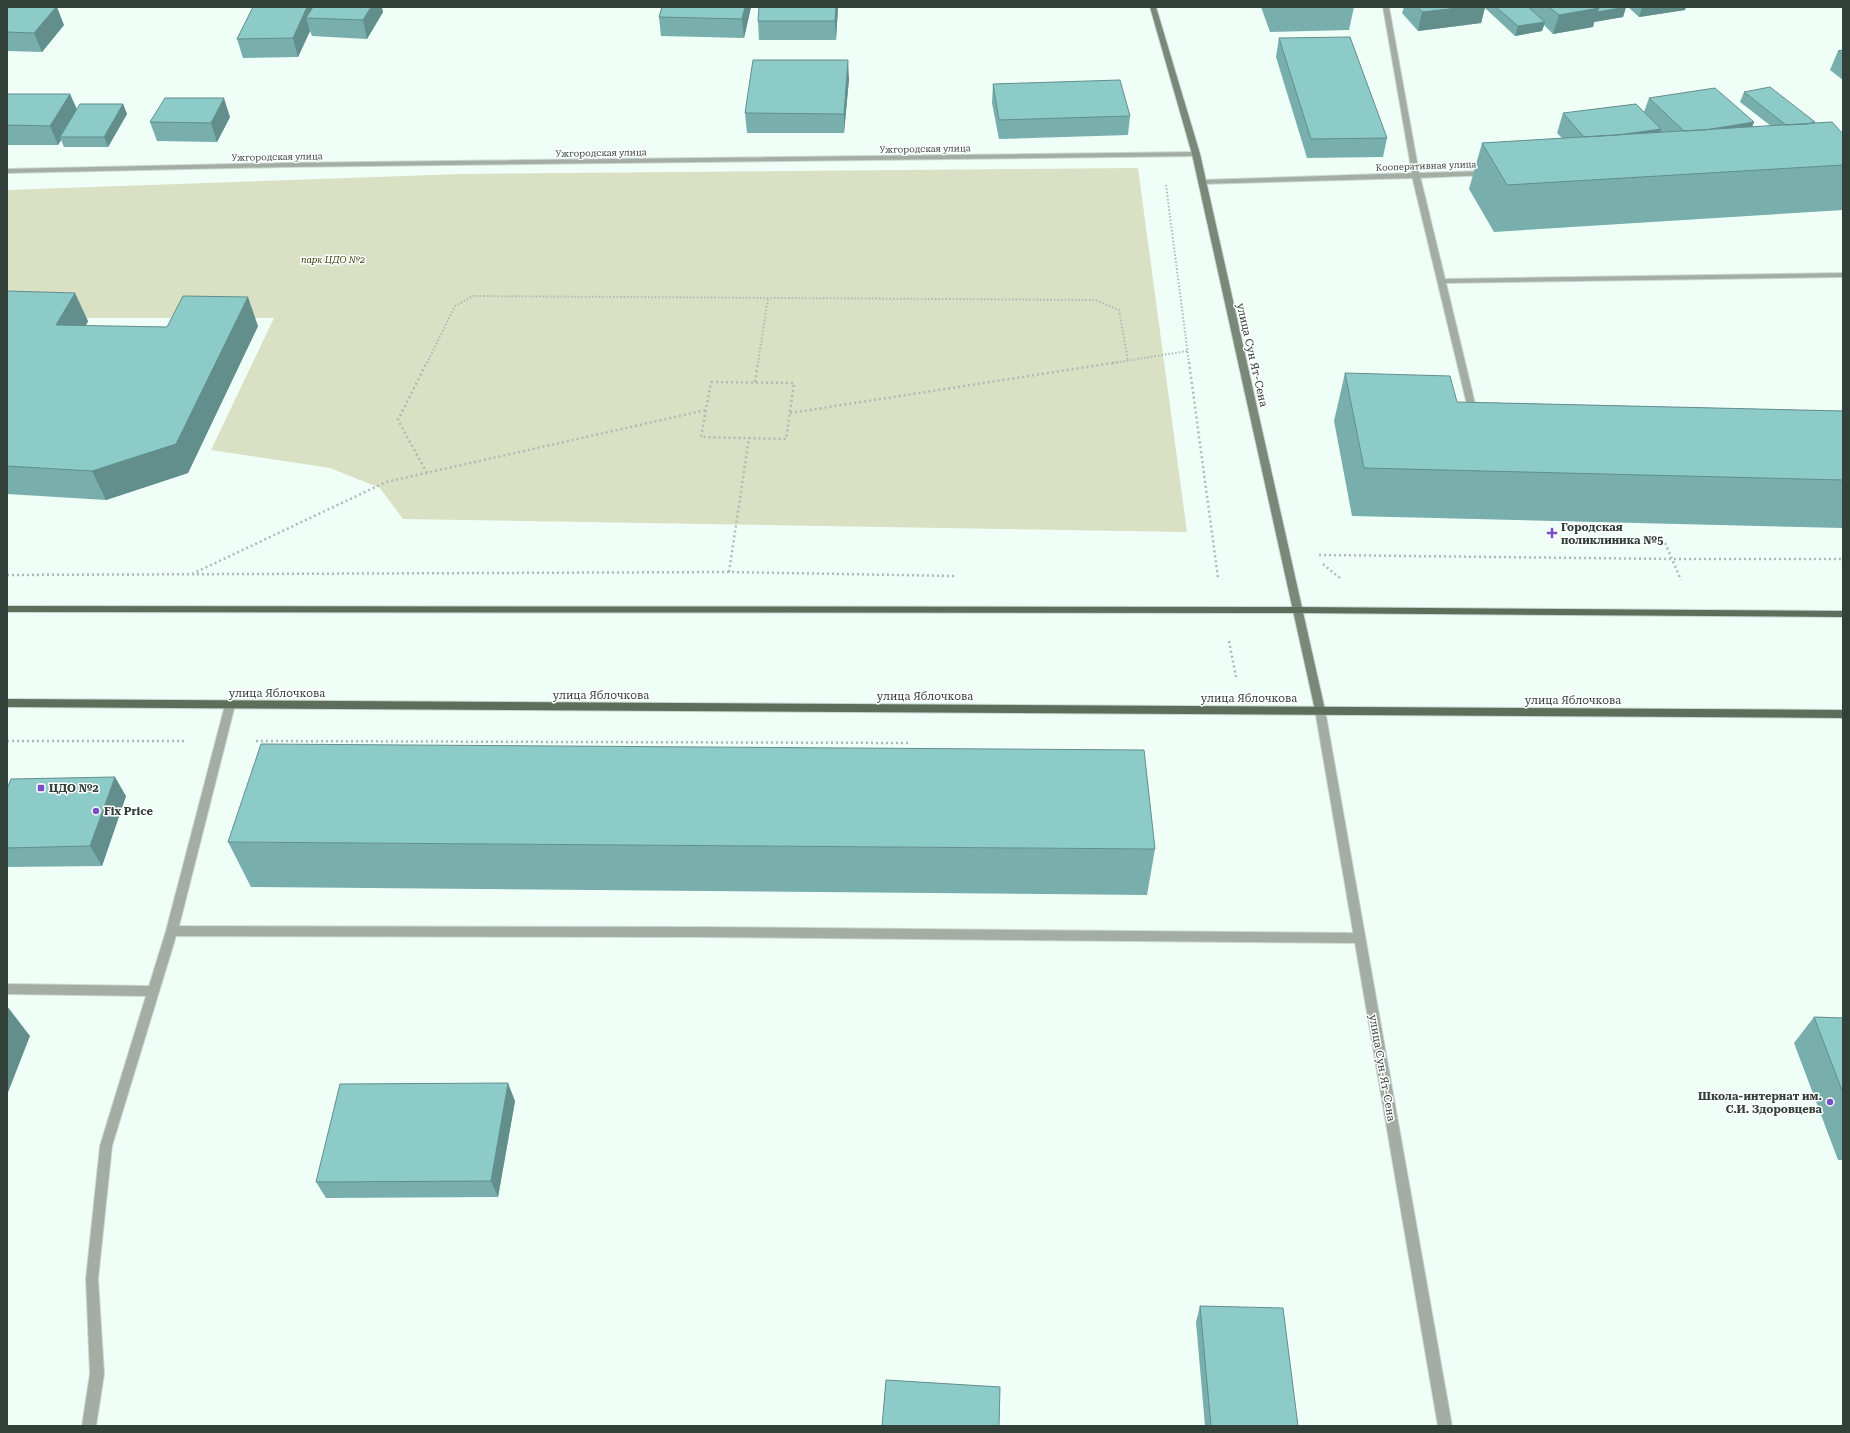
<svg xmlns="http://www.w3.org/2000/svg" width="1850" height="1433" font-family="'Roboto Serif',serif">
<style>
.green{fill:#dae0c3}
.lines{fill:none;stroke-linecap:round;stroke-linejoin:round}
.lane-casing{stroke:#cad8d2;stroke-width:2}
.street-casing{stroke:#cad8d2;stroke-width:2}
.secondary-casing{stroke:#cad8d2;stroke-width:2}
.primary-casing{stroke:#cad8d2;stroke-width:2}
.path-far1{stroke:#adbbb5;stroke-width:2;stroke-dasharray:1.5 2;stroke-linecap:butt}
.path{stroke:#adbbb5;stroke-width:2.5;stroke-dasharray:2 3;stroke-linecap:butt}
.lane{fill:#a4ada3;fill-rule:evenodd}
.street{fill:#a4ada3;fill-rule:evenodd}
.secondary{fill:#7a8879;fill-rule:evenodd}
.primary{fill:#5d6e5b;fill-rule:evenodd}
.wall{fill:#78afac}
.shaded-wall{fill:#628e8c}
.building{fill:#8ccbc8;stroke:#628e8c}
.poi-dot{fill:#774fc8;stroke:#fff;stroke-width:1.5}
.labels{text-anchor:middle;dominant-baseline:central;stroke-width:3;stroke-linejoin:round;paint-order:stroke}
.far-street-label{font-size:9px;fill:#32403a;stroke:#fff}
.far-park-label{font-size:9px;font-style:italic;fill:#363d04;stroke:#fff}
.street-label{font-size:11px;fill:#32403a;stroke:#fff}
.poi-label{font-size:11px;font-weight:bold;fill:#32403a;stroke:#fff;text-anchor:start}
</style>
<rect width="100%" height="100%" fill="#f0fef8"/>
<path class="green" d="M1138,168L1187,532L403,519L380,488L330,468L211,450L274,318H9L7,320V190L461,174Z"/>
<g class="lines">
<defs>
<path id="lane" d="M1413,174L1420,176L1445,279L1843,273V277L1446,283L1477,412L1479,414L1475,417L1469,413L1412,176Z
M230,701L235,705L179,926L697,927L1359,933L1363,935L1365,938L1363,941L1359,943L697,937L176,936L112,1146L98,1279L104,1374L96,1426H82L90,1374L86,1279L100,1146L146,996L7,994V984L149,986L166,931L225,705Z"/>
<path id="street" d="M1383,7H1389L1419,173L1486,171H1489V175L1416,178L1199,184V180H1202L1412,173Z
M1196,152L1200,154L1199,156L283,167L7,173V169L283,163Z
M1320,706L1325,710L1452,1426H1438L1315,710Z"/>
<path id="secondary" d="M1150,7H1156L1200,154L1325,710L1320,714L1315,710L1192,154Z"/>
<path id="primary" d="M7,606L1298,607L1843,611V617L1298,613L7,612Z
M7,699L1843,710V718L7,707Z"/>
</defs>
<use href="#lane" class="lane-casing"/>
<use href="#street" class="street-casing"/>
<use href="#secondary" class="secondary-casing"/>
<use href="#primary" class="primary-casing"/>
<path class="path-far1" d="M1166,185L1189,363
M427,363L455,306L473,296L1095,300L1119,310L1128,361
M758,363L768,298
M1113,363L1187,351"/>
<path class="path" d="M1189,362L1218,578
M711,382L794,383L786,439L701,437Z
M755,382L758,362
M790,413L1119,362
M427,473L398,420L427,362
M1665,543L1681,580
M1319,555L1672,559H1843
M1323,564L1341,579
M729,572L749,438
M192,574L386,482L706,410
M7,575L729,572L954,576
M1229,641L1236,677
M7,741H187
M256,741L911,743"/>
<use href="#lane" class="lane"/>
<use href="#street" class="street"/>
<use href="#secondary" class="secondary"/>
<use href="#primary" class="primary"/>
</g>
<path class="wall" d="M7,7L64,25L42,52L7,51Z
M253,7L383,12L367,39L312,36L310,31L298,57L243,58L237,39Z
M662,7H751L744,38L661,36L659,17Z
M838,7L836,40H759L758,21Z
M1261,7H1354L1349,30L1270,32Z
M1404,7H1626L1623,17L1594,22L1593,27L1553,34L1544,25L1542,31L1515,36L1485,8L1481,23L1418,31L1402,13Z
M1628,7H1686L1685,10L1639,17Z
M1279,38L1387,138L1383,157L1307,158L1276,57Z
M1843,50V80L1830,70L1838,51Z
M849,79L844,133H747L745,113Z
M993,84L1130,116L1128,135L999,139L992,103Z
M1744,92L1815,122V123L1843,134V210L1494,232L1469,189L1482,143L1562,138L1557,133L1563,113L1644,112L1649,98L1754,122L1752,127L1771,126L1740,102Z
M7,94H70L77,109L123,104L127,114L108,147H64L61,140L58,145H7Z
M230,117L217,142L157,141L150,122Z
M7,291L88,321L86,326L167,327L258,326L188,473L106,500L7,494Z
M1345,373L1457,402L1843,411V528L1352,516L1334,421Z
M7,789L126,796L102,866L7,867Z
M228,842L1155,849L1147,895L251,887Z
M1814,1017L1843,1018V1160H1838L1794,1043Z
M515,1101L498,1197L326,1198L316,1182Z
M1200,1306L1298,1426H1205L1196,1322Z"/>
<path class="shaded-wall" d="M56,7H57L64,25L42,52L34,33Z
M307,7H315L306,18L310,31L298,57L293,38Z
M371,7H382L383,12L367,39L363,20Z
M745,7H751L744,38L742,19Z
M836,7H838L836,40L835,21Z
M1466,7H1485L1481,23L1418,31L1422,12Z
M1626,7L1623,17L1594,22L1593,27L1553,34L1559,15L1599,8Z
M1642,7H1686L1685,10L1639,17Z
M1545,22L1542,31L1515,36L1518,26Z
M848,60L849,79L844,133V114Z
M70,94L78,113L60,137L61,140L58,145L50,126Z
M224,98L230,117L217,142L211,123Z
M123,104L127,114L108,147L104,137Z
M1754,122L1746,141L1686,133Z
M1661,129L1654,149L1586,139Z
M75,293L88,321L69,354L56,325Z
M248,297L258,326L188,473L106,500L92,471Z
M115,777L126,796L102,866L90,846Z
M7,1006L30,1036L7,1095Z
M508,1083L515,1101L498,1197L491,1181Z"/>
<path class="building" d="M7,7H56L34,33L7,32Z
M253,7H307L293,38L237,39Z
M313,7H371L363,20L306,18Z
M662,7H745L742,19L659,17Z
M759,7H836L835,21H758Z
M1418,7H1466L1422,12Z
M1496,7H1528L1545,22L1518,26Z
M1549,7H1597L1599,8L1559,15Z
M1597,7H1626L1597,12L1599,8Z
M1350,37L1387,138L1311,139L1279,38Z
M1843,50V54L1838,51Z
M753,60H848L844,114L745,113Z
M1120,80L1130,116L999,120L993,84Z
M1770,87L1815,122L1808,124L1786,125L1744,92Z
M1715,88L1754,122L1705,130L1684,131L1649,98Z
M7,94H70L50,126L7,125Z
M165,98H224L211,123L150,122Z
M80,104H123L104,137H60Z
M1636,104L1661,129L1618,135L1584,137L1563,113Z
M1832,122L1843,134V165L1507,185L1482,143Z
M7,291L75,293L56,325L167,327L183,296L248,297L176,444L92,471L7,466Z
M1345,373L1450,376L1457,402L1843,411V480L1364,468Z
M261,744L1144,750L1155,849L228,842Z
M115,777L90,846L7,848V789L11,779Z
M1814,1017L1843,1018V1093Z
M508,1083L491,1181L316,1182L340,1084Z
M1200,1306L1283,1308L1298,1426H1211Z
M886,1380L1000,1387L999,1426H882Z"/>
<g class="poi-dot">
<path d="M1550 527h4v4h4v4h-4v4h-4v-4h-4v-4h4z"/>
<rect x="37" y="784" width="8" height="8" rx="2"/>
<circle cx="96" cy="811" r="4"/>
<circle cx="1830" cy="1102" r="4"/>
</g>
<g class="labels">
<g class="far-street-label">
<text transform="translate(925 149) rotate(-1)">Ужгородская улица</text>
<text transform="translate(601 153) rotate(-1)">Ужгородская улица</text>
<text transform="translate(277 157) rotate(-1)">Ужгородская улица</text>
<text transform="translate(1426 166) rotate(-2)">Кооперативная улица</text>
</g>
<g class="far-park-label">
<text x="333" y="260">парк ЦДО №2</text>
</g>
<g class="street-label">
<text transform="translate(1252 355) rotate(77)">улица Сун Ят-Сена</text>
<text x="277" y="693">улица Яблочкова</text>
<text x="601" y="695">улица Яблочкова</text>
<text x="925" y="696">улица Яблочкова</text>
<text x="1249" y="698">улица Яблочкова</text>
<text x="1573" y="700">улица Яблочкова</text>
<text transform="translate(1382 1068) rotate(80)">улица Сун-Ят-Сена</text>
</g>
<g class="poi-label">
<text x="1561" y="527">Городская<tspan x="1561" dy="13">поликлиника №5</tspan></text>
<text x="49" y="788">ЦДО №2</text>
<text x="104" y="811">Fix Price</text>
<text x="1822" y="1096" text-anchor="end">Школа-интернат им.<tspan x="1822" dy="13">С.И. Здоровцева</tspan></text>
</g>
</g>
<rect width="1850" height="1433" fill="none" stroke="#32403a" stroke-width="16"/>
</svg>
